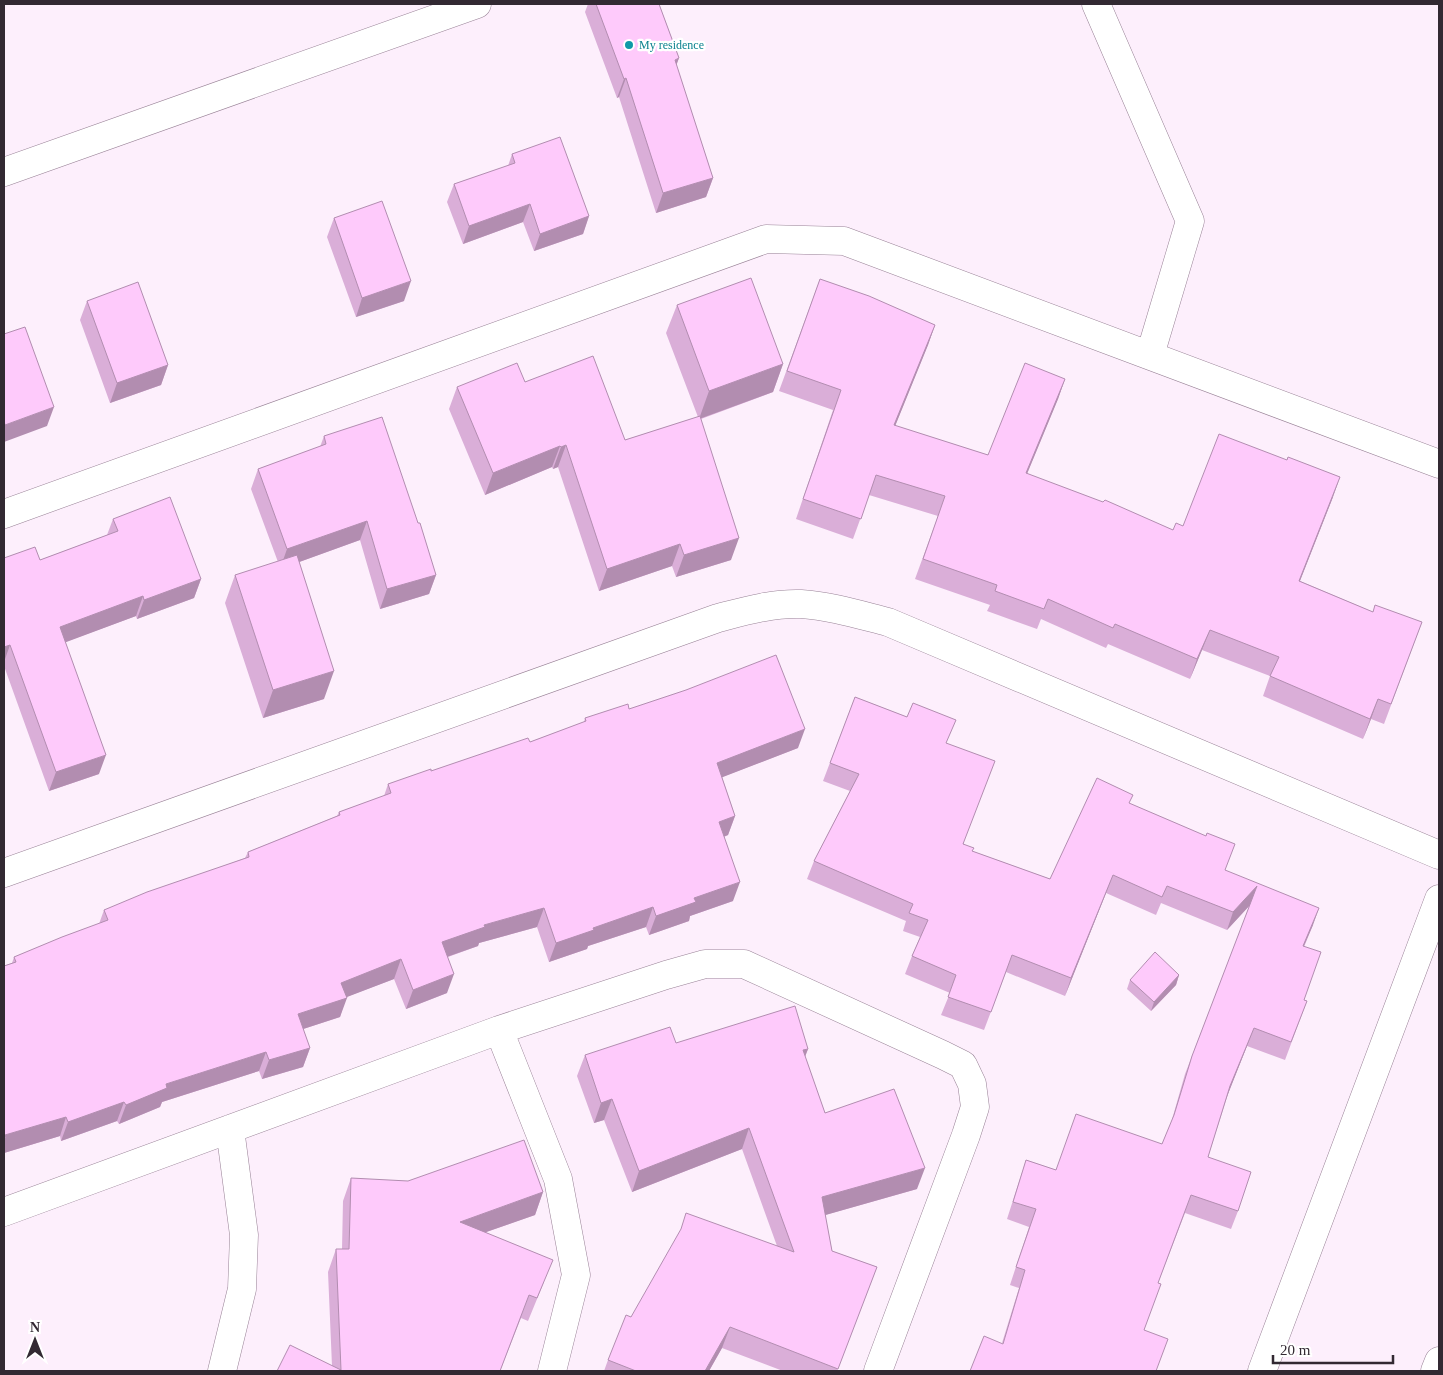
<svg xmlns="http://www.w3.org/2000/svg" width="1443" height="1375" font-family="'Times New Roman',serif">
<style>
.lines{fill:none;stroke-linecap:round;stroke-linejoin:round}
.minor-casing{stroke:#998397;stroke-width:29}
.minor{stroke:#fff;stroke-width:28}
.wall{fill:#daaed8}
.shaded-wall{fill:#b28db0}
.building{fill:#fecafb;stroke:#b28db0}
.culture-dot{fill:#0f9aa8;stroke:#fff;stroke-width:2}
.labels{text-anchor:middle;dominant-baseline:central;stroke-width:4.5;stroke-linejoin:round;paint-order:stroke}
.culture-label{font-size:12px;fill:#0d838f;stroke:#fff;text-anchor:start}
</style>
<rect width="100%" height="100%" fill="#fdeffc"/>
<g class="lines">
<defs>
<path id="minor" d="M1096,4L1190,221L1150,355
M4,172L477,4
M4,514L766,239L844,241L1439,464
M4,873L718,618C745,611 773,603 801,604C831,606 860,615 888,622L1439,855
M499,1030L558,1179L576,1275L552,1371
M4,1212L499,1030L666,975L705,964H744L943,1055L963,1065L972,1084L975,1107L966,1135L878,1371
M222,1371L242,1289L244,1235L230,1129
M1262,1371L1439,899
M1435,1371L1439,1361"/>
</defs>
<use href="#minor" class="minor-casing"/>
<use href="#minor" class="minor"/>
</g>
<path class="wall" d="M588,4H659L679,58L676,65L713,178L706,197L656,213L619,97L617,98L585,12Z
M512,154L589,216L583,234L534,251L523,222L463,244L447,202L454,184L508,166Z
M334,218L404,301L356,317L327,237Z
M820,279L935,325L928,345L895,426L988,455L1065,379L1058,399L1027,474L1173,530L1183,526L1333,497L1300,581L1373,612L1422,622L1384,724L1371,719L1363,739L1263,696L1270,676L1202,650L1190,679L1108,644L1106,648L1041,619L1037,629L987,611L990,605L915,579L938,516L869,495L853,539L796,519L833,410L779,391Z
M87,301L168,365L161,385L110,403L80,320Z
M677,305L783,364L773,392L701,419L731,560L676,577L672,566L599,591L558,467L553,469L552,467L485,495L449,409L457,387L625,440L698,417L666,333Z
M324,436L418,523L436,575L429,594L380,609L360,540L299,562L324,699L263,718L225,603L235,575L278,562L251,489L258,469L320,447Z
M113,519L201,579L194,598L137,619L136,616L65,642L99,774L49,791L4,666V558L40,560L107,535Z
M855,697L907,717L947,744L964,844L972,851L1050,879L1130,804L1225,870L1313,925L1304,947V1000L1307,1001L1285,1060L1247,1046L1228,1094L1208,1157L1238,1211L1231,1229L1185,1213L1158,1283L1144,1330L1002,1343L1019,1288L1010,1285L1029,1227L1007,1219L1026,1160L1056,1170L1162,1144L1171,1123L1185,1074L1192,1056L1250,905L1227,930L1161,903L1156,915L1106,893L1065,996L1006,972L984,1030L941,1015L950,993L905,974L912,956L920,937L903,931L906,921L807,879L814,861L850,791L823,781Z
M629,709L798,748L722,777L735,816L728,835L724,837L733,901L690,916L689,921L649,935L646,927L588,946L587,949L549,962L537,927L479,943L478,946L448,957L447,993L406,1009L394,979L346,997L340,1017L303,1029L310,1048L303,1067L262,1079L259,1071L162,1102L160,1107L119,1124L117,1121L61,1141L60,1136L4,1153V966L12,963L14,957L99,924L104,910L245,858L248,852L337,816L339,812L384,796L388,784L530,742L584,722L585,718Z
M1179,975L1176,985L1151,1011L1127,989L1130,980Z
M676,1043L808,1049L805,1057L825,1113L917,1189L825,1215L832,1251L877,1267L837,1371H783L722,1348L709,1371H604L608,1360L631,1317L777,1246L742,1149L632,1192L604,1120L594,1123L577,1076L585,1055Z
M351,1178L543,1192L535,1215L486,1232L544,1282L528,1321L521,1318L500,1371H277L332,1366L328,1272L336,1249H342L343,1201Z"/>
<path class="shaded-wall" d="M679,58L672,77L675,60Z
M626,78L619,97L617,98L624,79Z
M713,178L706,197L656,213L663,193Z
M530,204L523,222L463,244L469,226Z
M589,216L583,234L534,251L540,234Z
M411,281L404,301L356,317L362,298Z
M935,325L928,345L887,446L894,425Z
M783,364L773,392L699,419L709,391Z
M168,365L161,385L110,403L117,383Z
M1065,379L1058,399L1019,493L1026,473Z
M54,407L47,426L4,442V428L5,425Z
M566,445L558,467L553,469L561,447Z
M560,446L552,467L485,495L493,473Z
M1340,477L1333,497L1292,601L1299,581Z
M367,521L360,540L280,569L287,549Z
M739,538L731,560L676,577L684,555Z
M680,544L672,566L599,591L607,569Z
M436,575L429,594L380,609L387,589Z
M201,579L194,598L137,619L144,600Z
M143,596L136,616L53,647L60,627Z
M1210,630L1202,650L1190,679L1197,659Z
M10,645L4,662V647Z
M334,671L324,699L263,718L273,690Z
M1378,699L1371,719L1363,739L1370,719Z
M805,729L798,748L710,782L717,763Z
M106,755L99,774L49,791L56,772Z
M735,816L728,835L712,841L719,822Z
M1113,875L1106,893L1065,996L1071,978Z
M740,882L733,901L690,916L689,921L649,935L656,916L694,898Z
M1257,886L1251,904L1227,930L1233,912Z
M653,907L646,927L588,946L587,949L549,962L556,943L593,928Z
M544,908L537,927L479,943L478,946L435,961L442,942L484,925Z
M1319,908L1313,925L1296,964L1303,946Z
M401,959L394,979L334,1002L341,983Z
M454,974L447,993L406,1009L413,990Z
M1179,975L1176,985L1151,1011L1154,1002Z
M347,998L340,1017L291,1033L298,1014Z
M1254,1028L1247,1046L1224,1104L1230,1086Z
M310,1048L303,1067L262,1079L269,1060Z
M808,1049L800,1069L803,1050Z
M266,1052L259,1071L162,1102L160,1107L119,1124L126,1105L166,1084Z
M612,1099L604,1120L594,1123L601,1103Z
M124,1102L117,1121L61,1141L68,1122Z
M66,1117L60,1136L4,1153V1138L5,1135Z
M749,1128L742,1149L632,1192L639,1171Z
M925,1168L917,1189L815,1218L822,1197Z
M543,1192L535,1215L452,1244L460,1222Z
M730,1327L722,1348L709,1371H705Z"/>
<path class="building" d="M596,4H659L679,58L675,60L713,178L663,193L626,78L624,79Z
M560,137L589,216L540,234L530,204L469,226L454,184L515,163L512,154Z
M382,201L411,281L362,298L334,218Z
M751,278L783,364L709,391L677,305Z
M820,279L869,296L935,325L894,425L988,455L1025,363L1065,379L1026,473L1103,502L1105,500L1173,530L1176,523L1183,526L1219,434L1287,460L1288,457L1340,477L1299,581L1373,612L1375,605L1422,622L1391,704L1378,699L1370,719L1270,676L1279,657L1210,630L1197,659L1115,624L1113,628L1048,599L1044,609L995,591L997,585L923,559L945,496L876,475L861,519L803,499L841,390L787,371Z
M138,282L168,365L117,383L87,301Z
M25,327L54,407L5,425L4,421V334Z
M593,356L625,440L700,416L739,538L684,555L680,544L607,569L566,445L561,447L560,446L493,473L457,387L517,363L525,382Z
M382,417L418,523H420L436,575L387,589L367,521L287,549L258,469L326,444L324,436Z
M170,497L201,579L144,600L143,596L60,627L106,755L56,772L10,645L4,647V558L35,547L40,560L118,531L113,519Z
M297,555L334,671L273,690L235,575Z
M776,655L805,729L717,763L735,816L719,822L740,882L694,898L696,902L656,916L653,907L593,928L594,930L556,943L544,908L484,925L485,927L442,942L454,974L413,990L401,959L341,983L347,998L298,1014L310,1048L269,1060L266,1052L166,1084L167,1088L126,1105L124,1102L68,1122L66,1117L5,1135L6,1138H4V966L16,962L14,957L62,937L108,920L104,910L147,892L249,857L248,852L340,815L339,812L391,793L388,784L431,769V771L528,738L530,742L586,721L585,718L628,704L629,709L686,690Z
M855,697L907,717L913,703L956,720L946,743L995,761L963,844L974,848L972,851L1050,879L1097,778L1133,795L1129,803L1206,836L1207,833L1235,844L1225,870L1319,908L1303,946L1321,952L1304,1000L1307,1001L1291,1042L1254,1028L1230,1086L1208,1157L1251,1172L1238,1211L1191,1195L1158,1283L1161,1284L1144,1330L1168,1339L1156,1371H970L984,1336L1003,1344L1025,1270L1016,1267L1036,1209L1013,1202L1026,1160L1056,1170L1076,1114L1162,1144L1174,1115L1192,1056L1257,886L1233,912L1167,886L1162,897L1113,875L1071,978L1012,955L991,1012L948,997L956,975L912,956L928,920L909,913L913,904L814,861L859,774L830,763Z
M1155,952L1179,975L1154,1002L1130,980Z
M795,1006L808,1049L803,1050L825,1113L894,1089L925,1168L822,1197L832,1251L877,1267L838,1369L730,1327L705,1371H636L608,1360L626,1315L631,1317L681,1229L686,1213L794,1252L749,1128L639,1171L612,1099L601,1103L585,1055L670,1027L676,1043Z
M524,1140L543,1192L460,1222L553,1260L537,1298L529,1295L500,1371H277L290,1345L341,1370L336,1249H349L351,1178L408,1181Z"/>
<circle class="culture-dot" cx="629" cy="45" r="5"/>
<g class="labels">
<g class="culture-label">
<text x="639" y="45">My residence</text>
</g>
</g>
<rect width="1443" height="1375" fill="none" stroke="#322932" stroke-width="10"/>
<g transform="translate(35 1340)" stroke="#ffffff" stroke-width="4" paint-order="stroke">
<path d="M0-4L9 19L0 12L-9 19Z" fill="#322932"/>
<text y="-8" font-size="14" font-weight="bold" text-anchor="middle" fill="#322932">N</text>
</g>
<path d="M1273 1355v8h120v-8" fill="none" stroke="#322932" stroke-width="2.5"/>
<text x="1280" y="1355" font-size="15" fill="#322932" stroke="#ffffff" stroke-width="4" paint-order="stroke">20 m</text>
</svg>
